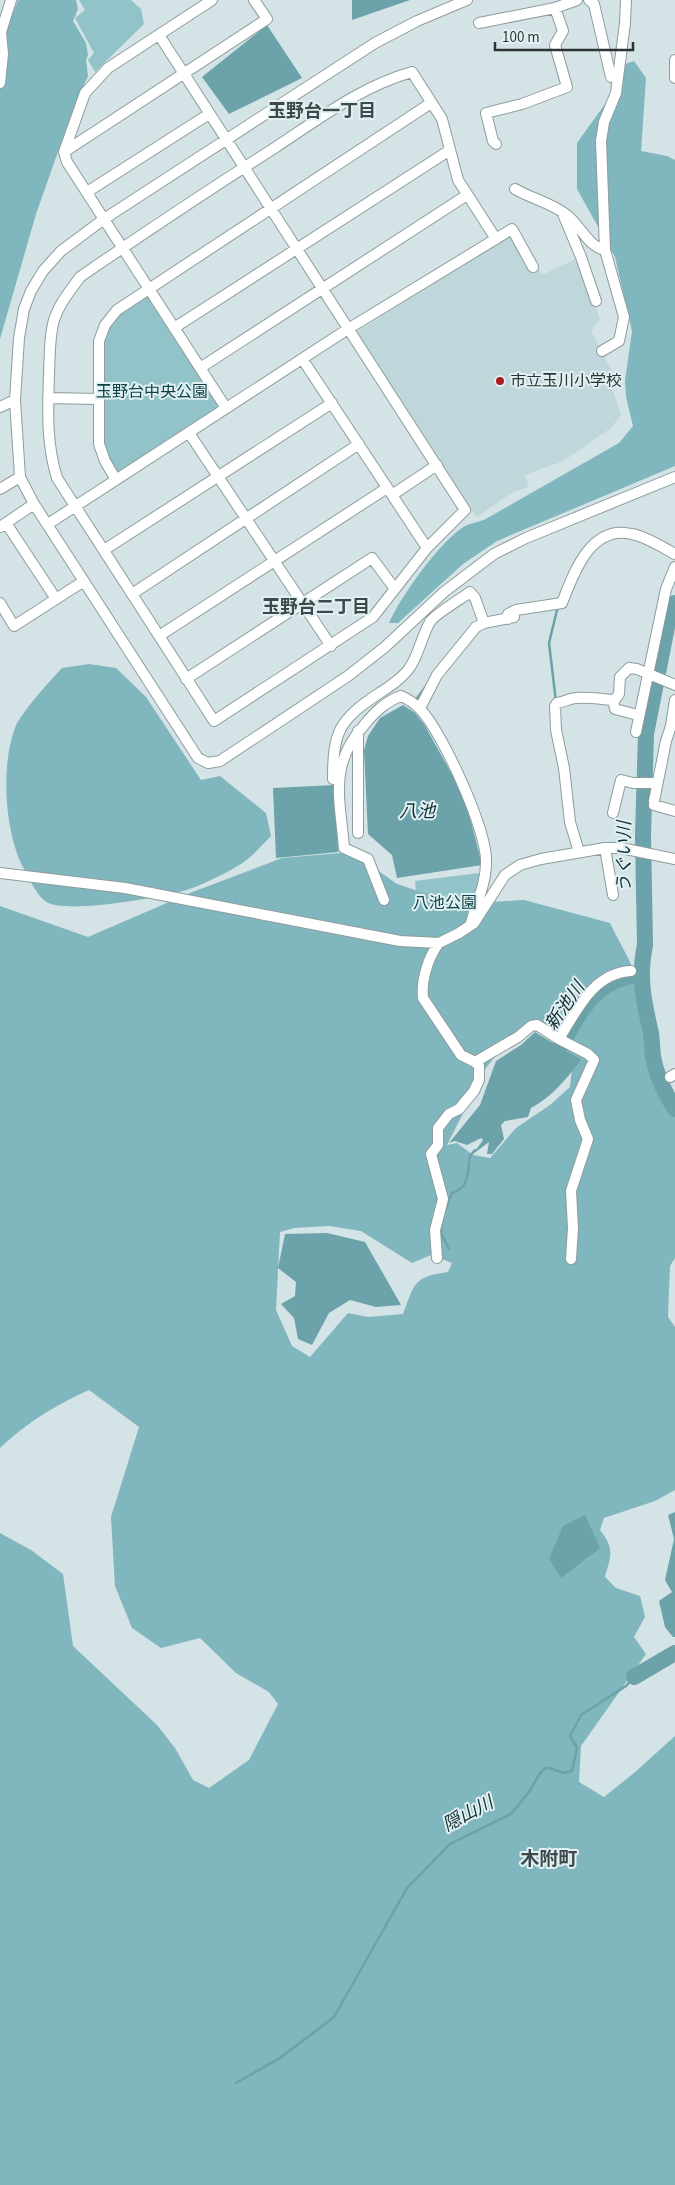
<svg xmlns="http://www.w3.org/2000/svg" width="675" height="2185" font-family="'Source Sans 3','Noto Sans JP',sans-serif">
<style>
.built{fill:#bfd7da}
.green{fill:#91c3c9}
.forest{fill:#80b6bd;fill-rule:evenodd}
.water{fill:#6ca2a9}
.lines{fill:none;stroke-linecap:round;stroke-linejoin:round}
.stream{stroke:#6ca2a9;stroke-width:2.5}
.river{stroke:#6ca2a9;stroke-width:16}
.minor-casing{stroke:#8e9c9d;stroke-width:12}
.minor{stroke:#fff;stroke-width:10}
.poi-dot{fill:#ad1b20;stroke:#e1f0f2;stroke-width:2}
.labels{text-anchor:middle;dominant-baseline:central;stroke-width:4;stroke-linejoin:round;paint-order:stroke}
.poi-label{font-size:16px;fill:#2e3435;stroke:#e1f0f2;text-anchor:start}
.park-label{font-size:16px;fill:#104348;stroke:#e1f0f2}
.neighbourhood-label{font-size:18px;font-weight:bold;fill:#3d494b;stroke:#e1f0f2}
.water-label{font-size:18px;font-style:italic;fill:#122f32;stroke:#e1f0f2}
.quarter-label{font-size:19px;font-weight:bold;fill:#3d494b;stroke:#e1f0f2}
</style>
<rect width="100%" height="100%" fill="#d4e3e5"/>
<path class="built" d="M509,233L529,268H538L542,275L578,258L600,319L591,331L612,372L613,390L621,415L611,428L562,462L542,468L525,476L529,487L511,493L477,517L356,335L357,332Z"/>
<path class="green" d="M79,0H131L141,9L144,24L95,72L88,60L94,53L75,18L85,10Z
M144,295L149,296L219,404L218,409L120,473L116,472L103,446L104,339C110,317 127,307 144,295Z
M479,873V881L466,922L420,932L415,881Z"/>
<path class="forest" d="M18,0H76L78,9L73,21L86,43L88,55L86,60L88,76L71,115L36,214L0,339V47Z
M634,61L646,78L641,151L667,156L675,160V466L497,541L463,564L398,623H389C401,596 440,541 465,526C471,523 478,522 484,520L619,443L633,426L626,397L625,381L632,331L615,257L577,189V143L610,97L622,65Z
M89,664L116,668L146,697L201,780L220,776L266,813L271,836C262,845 252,857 241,864C228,872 197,888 183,891C156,898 76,912 51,904C38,900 31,881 24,869C4,832 0,761 17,723C30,703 46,685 62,668Z
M352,852L397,884L458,904L524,900L610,923C618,940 634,966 638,982C648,1023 644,1082 675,1114V1258L670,1266L668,1317L675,1327V1490L655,1501L604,1518L600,1530C615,1549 611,1555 605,1577L616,1588L640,1596L645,1617L634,1637L646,1654L581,1746L579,1782L604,1797L634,1773L675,1736V2185H0V1533L31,1550L63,1574L73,1646L157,1725L175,1748L193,1780L209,1788L249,1760L278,1704L269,1692L236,1673L200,1638L161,1648L132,1628L115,1586L111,1517L139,1427L89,1390C54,1406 28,1422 0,1448V906L88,937L190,893L282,858ZM536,1027L558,1038L573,1059L570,1087L550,1105L516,1128L490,1158L473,1155L457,1143L447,1145L486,1068L508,1040ZM329,1226L361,1231L412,1263L431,1255L452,1263L448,1272C413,1277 415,1283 403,1314L368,1317L348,1313L310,1357L292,1346L276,1310L280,1232L294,1228Z"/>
<path class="water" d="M352,0H410L352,20Z
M267,25L302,78L229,114L202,77Z
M403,705L415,713L424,724L465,798L482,865L397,878L392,855L368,834L364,750L368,736L380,718Z
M335,785L338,852L276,858L273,788Z
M535,1032L581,1060C566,1079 552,1097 531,1108L528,1117L505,1121L501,1125L504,1139L492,1154H487L489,1142L473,1154L483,1140L481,1138L467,1145L455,1141L449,1143L480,1105L496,1061L521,1045Z
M327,1233L365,1242L401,1305L376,1307L350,1300L329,1313L312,1345L298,1339L294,1318L281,1304L295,1296L296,1282L278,1268L285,1234Z
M675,1512V1637H673L665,1627L659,1601L672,1592L665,1580L674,1539L668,1515Z
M585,1515L600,1548L561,1578L549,1559L563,1526Z"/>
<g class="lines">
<path class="stream" d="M415,701L427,685
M556,702L549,643L558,606
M444,1213L452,1193C471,1187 467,1170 470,1156L475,1150
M441,1225V1233L449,1249
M236,2083L280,2058L334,2017L407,1888L450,1844L511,1814L529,1792L540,1773L546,1768H550L563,1773L572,1771L577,1748L570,1736L581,1715L626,1686L634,1677"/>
<path class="river" d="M675,603L667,627L646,734L643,836L645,945C638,976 644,1003 651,1033C652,1041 652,1048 653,1056C656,1076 665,1093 675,1109
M555,1056C578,1018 592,977 641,975
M634,1677L675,1653"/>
<defs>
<path id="minor" d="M212,0L108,68L85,93L64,152L67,162L226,408
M467,0L417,21L375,43L104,219L61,251L43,271L31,291L24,309L19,338L15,400L20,477L34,504L198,758L208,763L220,761L348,676L385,647L444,592L494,554L526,538L675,477
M589,0L594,4L611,77L618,75
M479,23L555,8L577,0
M159,35L465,510L427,548L373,617L214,721L57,478C46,442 48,411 49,373C50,355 49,337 54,320C59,304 70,291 80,277C144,233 210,189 276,147C320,118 362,86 412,72L442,119L458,180L496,239
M675,60V78
M0,83L3,54L1,32L11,0
M496,144L493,141L486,113L522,104L567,87L555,45L563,31L555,8
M64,152L267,19L254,0
M515,189C532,199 553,203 568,216C581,227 588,246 605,250
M87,192L209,114
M563,214L581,257L596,301
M174,328L450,150
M602,351L619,341L624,317L605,250L601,141L604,122L616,93L625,23L626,0
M303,360L427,548
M200,368L467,195
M48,398L99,399
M0,407L15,400
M189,433L331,646
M116,480L105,461L99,444V341L105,325L117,310L431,103
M0,489L20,477
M392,495L437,465
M6,523L56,599
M48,524L348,329L512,229L533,267
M0,527L34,504
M104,550L332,403
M132,594L359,444
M0,603L14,626L84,581
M508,619V614L516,610L562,603C574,572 591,524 632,534C647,537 662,547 675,554
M159,636L387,488
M186,679L372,558L395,589
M613,700L614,701L619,694L620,677L629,668L637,669L675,685
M420,708L437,675L476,627L484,623L514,617
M636,732L666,589L675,567
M338,779H333C333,732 339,720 378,694C389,687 400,680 408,670C419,656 421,637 430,622C435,614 461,599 470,592L475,598L484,623
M654,801L666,741L671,726L675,700
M654,805L675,811
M613,813L621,780L633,783H652
M358,833V731
M605,848L613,895
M579,852L570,822L564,768L556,730L555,706L557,703C565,702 570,698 576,698C588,697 601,699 613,700L615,709L638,715
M0,873L125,888L400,941L439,943L459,933L474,923L505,875L520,865L541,859L605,848H621L675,859
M384,900L368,859L344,848C340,798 328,765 365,724C375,712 385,702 401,696C408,699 414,703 420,709C442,731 488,832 486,863C486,884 476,903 471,923
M559,1039C577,1010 593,973 631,971
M475,1062L518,1037L531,1026L537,1025L559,1039L588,1054L594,1060L576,1100L580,1120L588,1139L571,1191L573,1228L571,1259
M670,1077L675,1074
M437,1258L435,1230L443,1199L431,1154L438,1145V1128L449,1114L459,1109L474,1091L479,1080V1066L475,1062L461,1055L423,998C421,981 428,957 439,943"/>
</defs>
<use href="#minor" class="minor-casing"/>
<use href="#minor" class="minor"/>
</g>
<circle class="poi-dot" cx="500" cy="381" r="5"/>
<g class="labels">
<g class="poi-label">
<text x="510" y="381">市立玉川小学校</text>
</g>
<g class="park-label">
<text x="152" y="392">玉野台中央公園</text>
<text x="445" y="903">八池公園</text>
</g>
<g class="neighbourhood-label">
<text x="322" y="111">玉野台一丁目</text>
<text x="316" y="607">玉野台二丁目</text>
</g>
<g class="water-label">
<text x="417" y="811">八池</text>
<text transform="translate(624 857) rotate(-90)">うぐい川</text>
<text transform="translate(565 1006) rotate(-55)">新池川</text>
<text transform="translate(468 1814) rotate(-28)">隠山川</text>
</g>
<g class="quarter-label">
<text x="549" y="1859">木附町</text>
</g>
</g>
<path d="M495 42v8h138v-8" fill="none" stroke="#2e3435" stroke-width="2.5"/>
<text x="502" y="42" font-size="15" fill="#2e3435" stroke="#e1f0f2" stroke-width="4" paint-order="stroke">100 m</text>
</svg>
